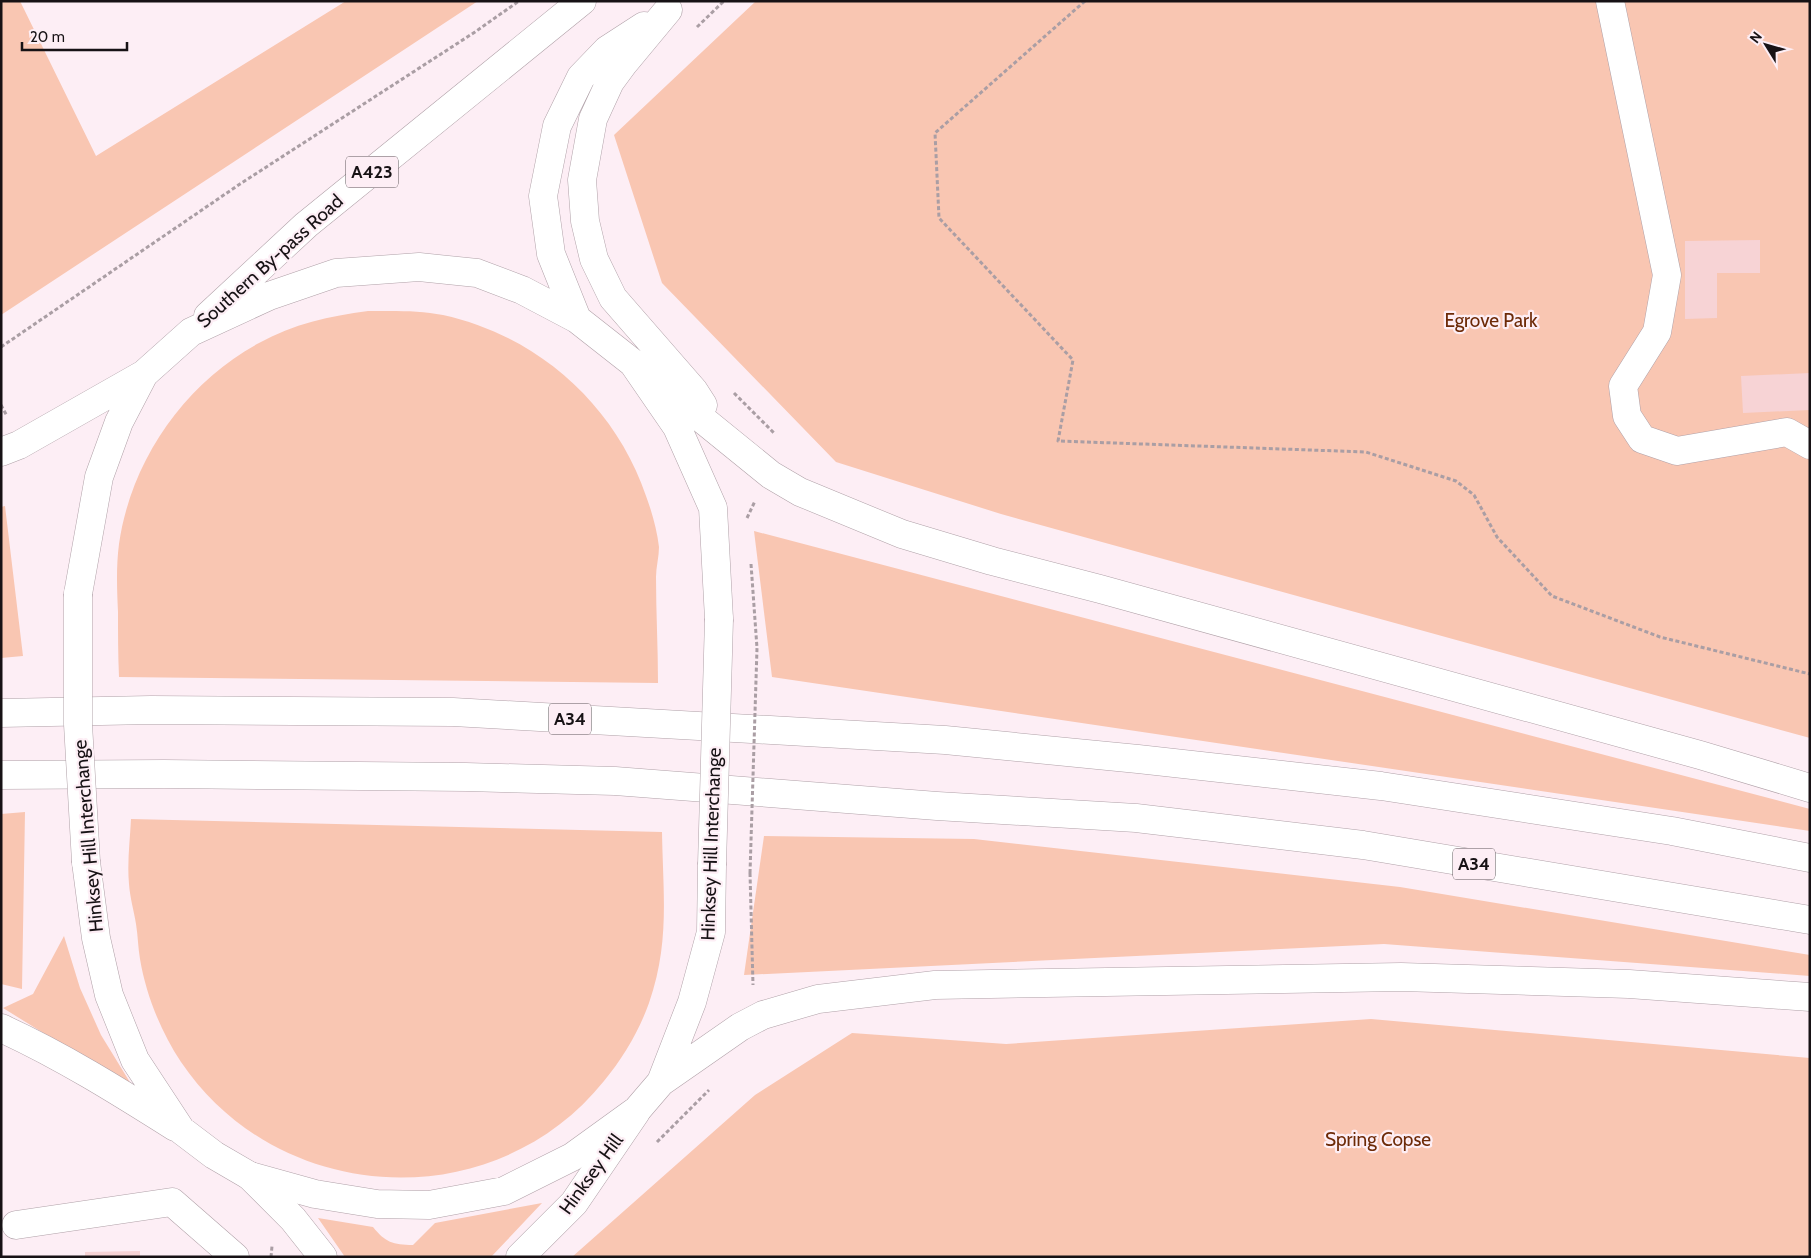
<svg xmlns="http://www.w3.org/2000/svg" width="1811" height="1258" font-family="Cabin,sans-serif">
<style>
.green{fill:#f9c6b2}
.building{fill:#f7d3d5}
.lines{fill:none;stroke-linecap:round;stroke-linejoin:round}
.minor-casing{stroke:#b0a1a8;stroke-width:29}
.highway-casing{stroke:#b0a1a8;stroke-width:29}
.path{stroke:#aa9ea4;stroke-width:3;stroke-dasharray:4 2.5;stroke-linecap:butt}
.minor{stroke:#fff;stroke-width:28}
.highway{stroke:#fff;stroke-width:28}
.highway-bridge-casing{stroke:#b0a1a8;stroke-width:29;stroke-linecap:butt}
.path-bridge{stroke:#aa9ea4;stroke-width:3;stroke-dasharray:4 2.5;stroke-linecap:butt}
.highway-bridge{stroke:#fff;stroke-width:28}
.labels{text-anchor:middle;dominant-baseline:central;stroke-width:4.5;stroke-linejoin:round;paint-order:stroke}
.shield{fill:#fdeef5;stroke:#5c5458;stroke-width:1}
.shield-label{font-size:18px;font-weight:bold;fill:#171215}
.street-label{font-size:19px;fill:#171215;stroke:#fdeef5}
.park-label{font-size:19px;fill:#6d2a07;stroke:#fdeef5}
</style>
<rect width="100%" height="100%" fill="#fdeef5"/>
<path class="green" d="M1,1H20L96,156L346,1H478L1,315Z
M756,1H1810V738L1001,514L836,462L662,283L614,135Z
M368,311C393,311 419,310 443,315C538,336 615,405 646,496C652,512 657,530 659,547C659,557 656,567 656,577C656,612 658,648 658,683L119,677C118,655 118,634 118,612C117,590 116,567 119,544C131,460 185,383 259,343C293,324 330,316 368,311Z
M5,506L23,656L1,658V507Z
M754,531L1810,809V831L772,677Z
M25,812L22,989L1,984V814Z
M131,819L662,832C663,894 670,942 649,1003C639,1031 623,1058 604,1081C494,1218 279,1207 181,1062C161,1032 146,995 140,959C138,948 138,936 136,924C134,911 130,898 129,884C127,863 130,840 131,819Z
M764,836L974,839L1400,887L1810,955V976L1384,944L744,975Z
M64,936L80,988L101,1035L131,1084L66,1047L3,1008L33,994Z
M1371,1019L1810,1058V1257H572L755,1095L852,1033L1006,1044Z
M542,1203L491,1257H345L318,1218L373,1227C385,1242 393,1245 413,1245L435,1223Z"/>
<path class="building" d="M1760,240V273H1717V318L1685,319V241Z
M1810,373V410L1743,413L1741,376Z
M140,1251V1257H85V1252Z"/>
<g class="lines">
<defs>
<path id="minor" d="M1610,1L1667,275L1657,332L1623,386L1627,416L1642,439L1677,451L1787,432L1810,445
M250,1176L293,1219L323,1257
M16,1225L172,1202L235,1257
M520,1257L574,1203L636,1112"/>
<path id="highway" d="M668,10L624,63L610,82L593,119L582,180L585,221L594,259L613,298L694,391L703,405
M208,316L306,225L582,1
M577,319L551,254L543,196L557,126L581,77L607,50L644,26
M633,363L771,475L800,492L902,534L992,561L1100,589L1700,755L1810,788
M1,452L19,445L144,374
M78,594L99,477L119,422L144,374L191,332L269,296L336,273L419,267L477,273L522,290L577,319L633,363L677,427L713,508L719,619
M1,713L151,710L453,712L945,740L1138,759L1381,786L1672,831L1810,858
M1,775L164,774L466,777L615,781L937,806L1136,818L1363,845L1810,920
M86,862L96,938L109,995L135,1060L181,1130L214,1155L250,1176L315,1194L377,1204L429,1205L504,1191L572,1157L637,1110L661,1082L692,1002L711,932L712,865
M1,1028C62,1056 118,1091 175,1127
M661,1082L740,1027L763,1015L818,999L935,985L1401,977L1629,984L1810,997"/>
</defs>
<use href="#minor" class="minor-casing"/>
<use href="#highway" class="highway-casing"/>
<path class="path" d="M1085,1L935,133L939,218L1073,360L1058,441L1366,452L1456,481L1474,495L1497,537L1552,596L1660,637L1810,674
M697,27L724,1
M1,347L240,184L475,32L519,1
M734,393L775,434
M1,405L7,416
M747,518L755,501
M751,564L757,648
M750,873L753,985
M657,1142L709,1090
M271,1257L272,1246"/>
<use href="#minor" class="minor"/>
<use href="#highway" class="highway"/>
<defs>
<path id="highway-bridge" d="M78,594V724L86,862
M712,865L719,619"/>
</defs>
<use href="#highway-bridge" class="highway-bridge-casing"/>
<path class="path-bridge" d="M750,873L757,648"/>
<use href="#highway-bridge" class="highway-bridge"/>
</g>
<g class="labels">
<g class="shield">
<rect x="346" y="156.5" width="52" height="31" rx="4"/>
<rect x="549" y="703.5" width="42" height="31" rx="4"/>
<rect x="1453" y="848.5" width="42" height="31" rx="4"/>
</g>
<g class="shield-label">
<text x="372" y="172">A423</text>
<text x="570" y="719">A34</text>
<text x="1474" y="864">A34</text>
</g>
<g class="street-label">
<text transform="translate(270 261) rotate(-42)">Southern By-pass Road</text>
<text transform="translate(88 836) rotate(-95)">Hinksey Hill Interchange</text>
<text transform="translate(711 844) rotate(-88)">Hinksey Hill Interchange</text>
<text transform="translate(591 1174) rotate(-54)">Hinksey Hill</text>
</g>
<g class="park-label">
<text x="1491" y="320">Egrove Park</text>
<text x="1378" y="1139">Spring Copse</text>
</g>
</g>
<rect width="1811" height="1258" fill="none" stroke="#171215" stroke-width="5"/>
<g transform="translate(1766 45) rotate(307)" stroke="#fdeef5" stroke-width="4" paint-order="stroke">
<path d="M0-4L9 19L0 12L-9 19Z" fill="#171215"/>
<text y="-8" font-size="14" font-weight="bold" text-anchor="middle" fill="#171215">N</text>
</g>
<path d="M22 42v8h105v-8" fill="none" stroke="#171215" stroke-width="2.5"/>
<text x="30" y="42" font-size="15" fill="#171215" stroke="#fdeef5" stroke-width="4" paint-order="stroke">20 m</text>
</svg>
